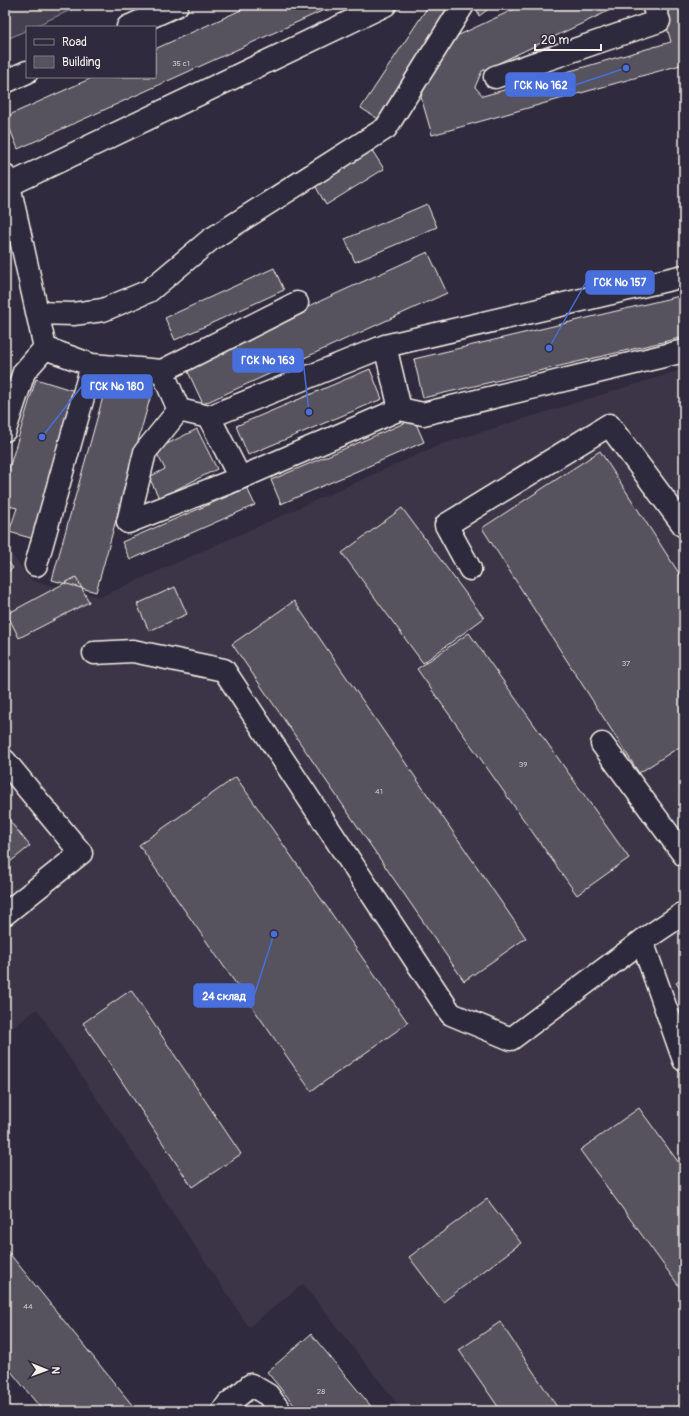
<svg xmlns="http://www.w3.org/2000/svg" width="689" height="1416" font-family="Pangolin,sans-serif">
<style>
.built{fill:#3b3647}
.green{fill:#454050;stroke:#9c989c}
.building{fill:#56525f;stroke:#f4f1e8}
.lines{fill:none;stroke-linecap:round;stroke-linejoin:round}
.minor-casing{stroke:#f4f1e8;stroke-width:25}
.minor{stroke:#2f2a3d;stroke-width:22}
.labels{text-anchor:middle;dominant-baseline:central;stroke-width:3.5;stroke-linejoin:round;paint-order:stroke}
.number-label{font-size:8px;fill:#ccc9c6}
.leader{fill:none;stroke:#486fdb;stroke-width:1.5}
.callout-dot{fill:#486fdb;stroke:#2f2a3d;stroke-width:1.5}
.callout{fill:#486fdb;stroke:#486fdb;stroke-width:1.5}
.callout-label{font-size:11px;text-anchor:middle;font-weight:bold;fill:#fff}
</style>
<rect width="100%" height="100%" fill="#2f2a3d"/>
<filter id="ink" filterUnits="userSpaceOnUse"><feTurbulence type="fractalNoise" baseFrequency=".025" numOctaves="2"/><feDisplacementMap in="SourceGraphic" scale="8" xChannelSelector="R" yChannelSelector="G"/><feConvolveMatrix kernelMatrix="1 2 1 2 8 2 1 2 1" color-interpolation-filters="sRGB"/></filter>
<g filter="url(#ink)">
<path class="built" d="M684,369V1411H403L303,1284L249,1327L37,1009L5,1034V546L32,581L100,597L439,445Z"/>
<path class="green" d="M5,5H82L33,27H27V30L5,40Z"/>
<path class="building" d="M252,5H335L18,149L5,117L94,77H155V49Z
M429,5H458L383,122L361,108Z
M476,5H494L479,16Z
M523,5H621L482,71L475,87L483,96L671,42L661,5H684V64L432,135L421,97L442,43Z
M368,144L384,169L326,205L312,180Z
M427,204L437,227L355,262L345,239Z
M428,252L447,293L203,404L184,363Z
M274,268L284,290L175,340L165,318Z
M684,295V337L423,398L414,359Z
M370,369L382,399L248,455L236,426Z
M36,379L78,392L34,539L9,532L17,508L5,505V482Z
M108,379L152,391L96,592L52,580Z
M414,419L424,442L281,504L271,480Z
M197,429L217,469L159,498L149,477L165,469L155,450Z
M600,451L684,581V744L639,773L482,528Z
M247,488L255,505L130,560L122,542Z
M402,508L484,618L423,663L342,553Z
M5,558L13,568L5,574Z
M76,577L89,602L19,638L7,614Z
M175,587L187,614L149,631L137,604Z
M294,601L526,938L464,981L232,644Z
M469,633L629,858L577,895L417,669Z
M236,777L408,1023L311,1091L139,845Z
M5,815L30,846L5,866Z
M684,977V994L676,983Z
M131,990L241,1154L192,1187L83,1023Z
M639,1108L684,1170V1293L580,1150Z
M487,1199L521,1243L443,1302L409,1257Z
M5,1248L137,1411H43L5,1364Z
M500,1322L559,1410L557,1411H501L459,1350Z
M311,1334L375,1411H299L267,1372Z"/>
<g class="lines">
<defs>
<path id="minor" d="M128,27L177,5
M495,77L659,21L653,5
M5,82L27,72
M5,176L9,185L45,348L24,372L5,430
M9,185L385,5
M37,313L73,314L103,310L149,291L210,240L386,128L463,5
M385,346L400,409
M92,365L162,371L179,410L209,417L240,478
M162,371L297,303
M179,410L145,452L128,522L240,478L400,409L423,414L684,351
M209,417L385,346L684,276
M36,565L92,365L45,348
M470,569L446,525L609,425L684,526
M94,653L133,651L224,670L451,1014L511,1039L642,941L684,913
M602,744L684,855
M5,761L81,853L5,914
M642,941L684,1060
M223,1411L228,1404L251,1385L268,1395L280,1411"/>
</defs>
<use href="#minor" class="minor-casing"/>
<use href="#minor" class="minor"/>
</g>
</g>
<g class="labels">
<g class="number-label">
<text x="181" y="63">35 с1</text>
<text x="626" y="663">37</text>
<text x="523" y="764">39</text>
<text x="379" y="791">41</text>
<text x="28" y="1306">44</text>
<text x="321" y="1391">28</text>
</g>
</g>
<path class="leader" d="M626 68L575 85M549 348L586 282M309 412L303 360M42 437L82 386M274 934L254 996"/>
<g class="callout-dot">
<circle cx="626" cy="68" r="4"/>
<circle cx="549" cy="348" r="4"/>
<circle cx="309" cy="412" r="4"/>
<circle cx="42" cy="437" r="4"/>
<circle cx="274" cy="934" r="4"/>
</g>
<g class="callout">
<rect x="506" y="73" width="69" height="23" rx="4"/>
<rect x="586" y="271" width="68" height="23" rx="4"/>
<rect x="233" y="349" width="70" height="23" rx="4"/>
<rect x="82" y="375" width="70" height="23" rx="4"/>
<rect x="194" y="984" width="60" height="23" rx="4"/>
</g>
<g class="callout-label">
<text x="541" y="89">ГСК № 162</text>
<text x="620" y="286">ГСК № 157</text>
<text x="268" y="364">ГСК № 163</text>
<text x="117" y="390">ГСК № 180</text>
<text x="224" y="1000">24 склад</text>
</g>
<rect width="689" height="1416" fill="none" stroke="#2f2a3d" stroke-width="20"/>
<rect x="10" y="10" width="669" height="1396" fill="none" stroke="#f4f1e8" stroke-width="1.5" filter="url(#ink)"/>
<rect x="26" y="26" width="130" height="52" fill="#2f2a3d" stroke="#7e7a81"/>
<rect x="34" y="39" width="20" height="6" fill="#2f2a3d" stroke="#7e7a81"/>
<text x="62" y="46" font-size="12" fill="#f4f1e8">Road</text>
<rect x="34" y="56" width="20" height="12" fill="#56525f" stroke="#7e7a81"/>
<text x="62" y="66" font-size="12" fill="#f4f1e8">Building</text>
<g transform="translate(46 1370) rotate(91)" stroke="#2f2a3d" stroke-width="3" paint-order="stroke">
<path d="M0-3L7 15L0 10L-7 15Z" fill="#f4f1e8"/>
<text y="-6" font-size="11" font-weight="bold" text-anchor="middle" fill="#f4f1e8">N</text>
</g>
<path d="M535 44v6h66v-6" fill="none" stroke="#f4f1e8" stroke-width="2"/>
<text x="541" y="44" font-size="12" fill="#f4f1e8" stroke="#2f2a3d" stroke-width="3" paint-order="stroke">20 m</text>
</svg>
